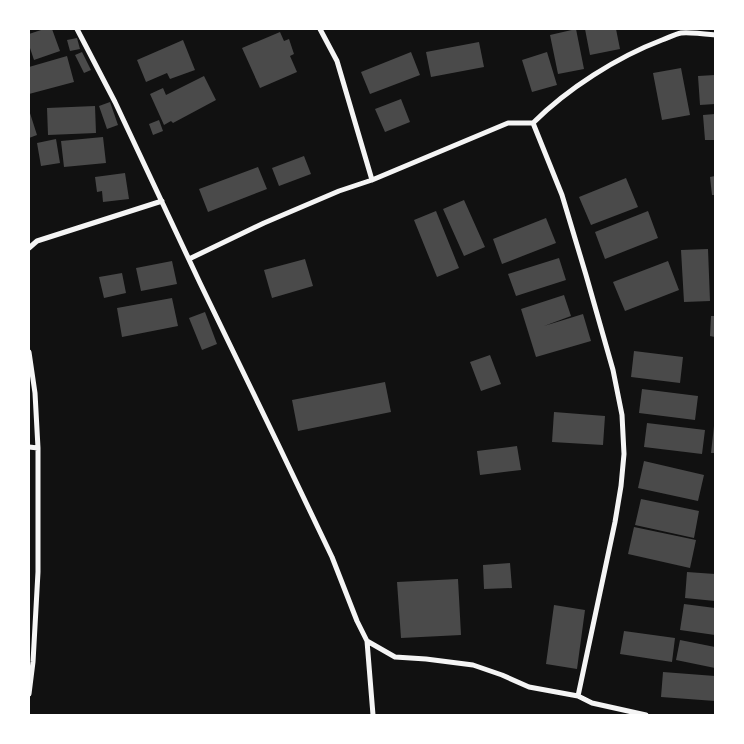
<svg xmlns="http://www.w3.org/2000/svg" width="744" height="744" font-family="'Sofia Sans Condensed',sans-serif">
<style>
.building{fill:#4a4a4a}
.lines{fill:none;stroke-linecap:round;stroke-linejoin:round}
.minor{stroke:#f5f5f5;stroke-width:5}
</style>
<rect width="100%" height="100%" fill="#111"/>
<path class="building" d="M44,29H52L60,51L34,60L29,45V34Z
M576,29L584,69L558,74L550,35Z
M585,29H616L620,49L590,55Z
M280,32L284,41L289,39L294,54L290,56L297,72L260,88L242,48Z
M77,38L80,49L70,51L67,40Z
M183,40L195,70L170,79L167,73L146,82L137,60Z
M479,42L484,67L431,77L426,52Z
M82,52L91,70L84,73L75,55Z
M411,52L420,75L370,94L361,72Z
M547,52L557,85L532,92L522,60Z
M67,56L74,82L29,94V67Z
M681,68L690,115L662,120L653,73Z
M715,75V104L700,105L698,76Z
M204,76L216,100L173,123L171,121L164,125L150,94L163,88L166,95Z
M401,99L410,122L385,132L375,109Z
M110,102L118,125L107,129L99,106Z
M95,106L96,133L48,135L47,108Z
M29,110L37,135L29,138Z
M715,114V140H705L703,115Z
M159,120L163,131L153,135L149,124Z
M103,137L106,163L64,167L61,141Z
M56,139L60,163L41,166L37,143Z
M304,156L311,174L279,186L272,168Z
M258,167L267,189L208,212L199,189Z
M125,173L129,199L103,202L102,191L97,192L95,177Z
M715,176V195H712L710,177Z
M626,178L638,207L591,225L579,197Z
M464,200L485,247L464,256L443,209Z
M436,211L459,268L437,277L414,220Z
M648,211L658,238L605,259L595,232Z
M546,218L556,243L502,264L493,239Z
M708,249L710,301L684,302L681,250Z
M559,258L566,280L516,296L508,274Z
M305,259L313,286L272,298L264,270Z
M172,261L177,284L141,291L136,268Z
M668,261L679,290L625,311L613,282Z
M122,273L126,293L104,298L99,277Z
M564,295L571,316L544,326L583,314L591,341L536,357L521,309Z
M172,298L178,326L122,337L117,308Z
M205,312L217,344L202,350L189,318Z
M711,316H715V337L710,336Z
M634,351L683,357L680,383L631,377Z
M490,355L501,384L481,391L470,362Z
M385,382L391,412L298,431L292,400Z
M642,389L698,396L695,420L639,413Z
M554,412L605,416L603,445L552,442Z
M647,423L705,430L702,454L644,447Z
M714,426H715V453H711Z
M517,446L521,470L480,475L477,451Z
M644,461L704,475L698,501L638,488Z
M641,499L699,511L694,538L635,525Z
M634,527L696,540L690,568L628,554Z
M510,563L512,588L484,589L483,565Z
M687,572L715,574V601L685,598Z
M458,579L461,635L401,638L397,582Z
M684,604L715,608V635L680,630Z
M554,605L585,610L577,669L546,664Z
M624,631L675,638L672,662L620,654Z
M680,640L715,647V668L676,660Z
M663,672L715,676V701L661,697Z"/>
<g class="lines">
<path class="minor" d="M77,29L115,102L200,283L277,442L332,557L357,621L367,641L373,715
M320,29L337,61L372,180
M533,123L562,195L586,275L613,370L622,415L624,454L621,486L615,522L578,696
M29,248L37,241L162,201
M189,259L264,223L339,191L372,180L508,123H533C567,89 617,57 662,40C668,38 675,34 681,33C689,32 706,34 715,35
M29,352L35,393L38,448V572L33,662L29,694
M29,447L38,448
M367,641L395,657L426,659L473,665L502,675L529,687L578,696L592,703L646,715"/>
</g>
<rect width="744" height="744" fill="none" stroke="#ffffff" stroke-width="60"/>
</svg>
